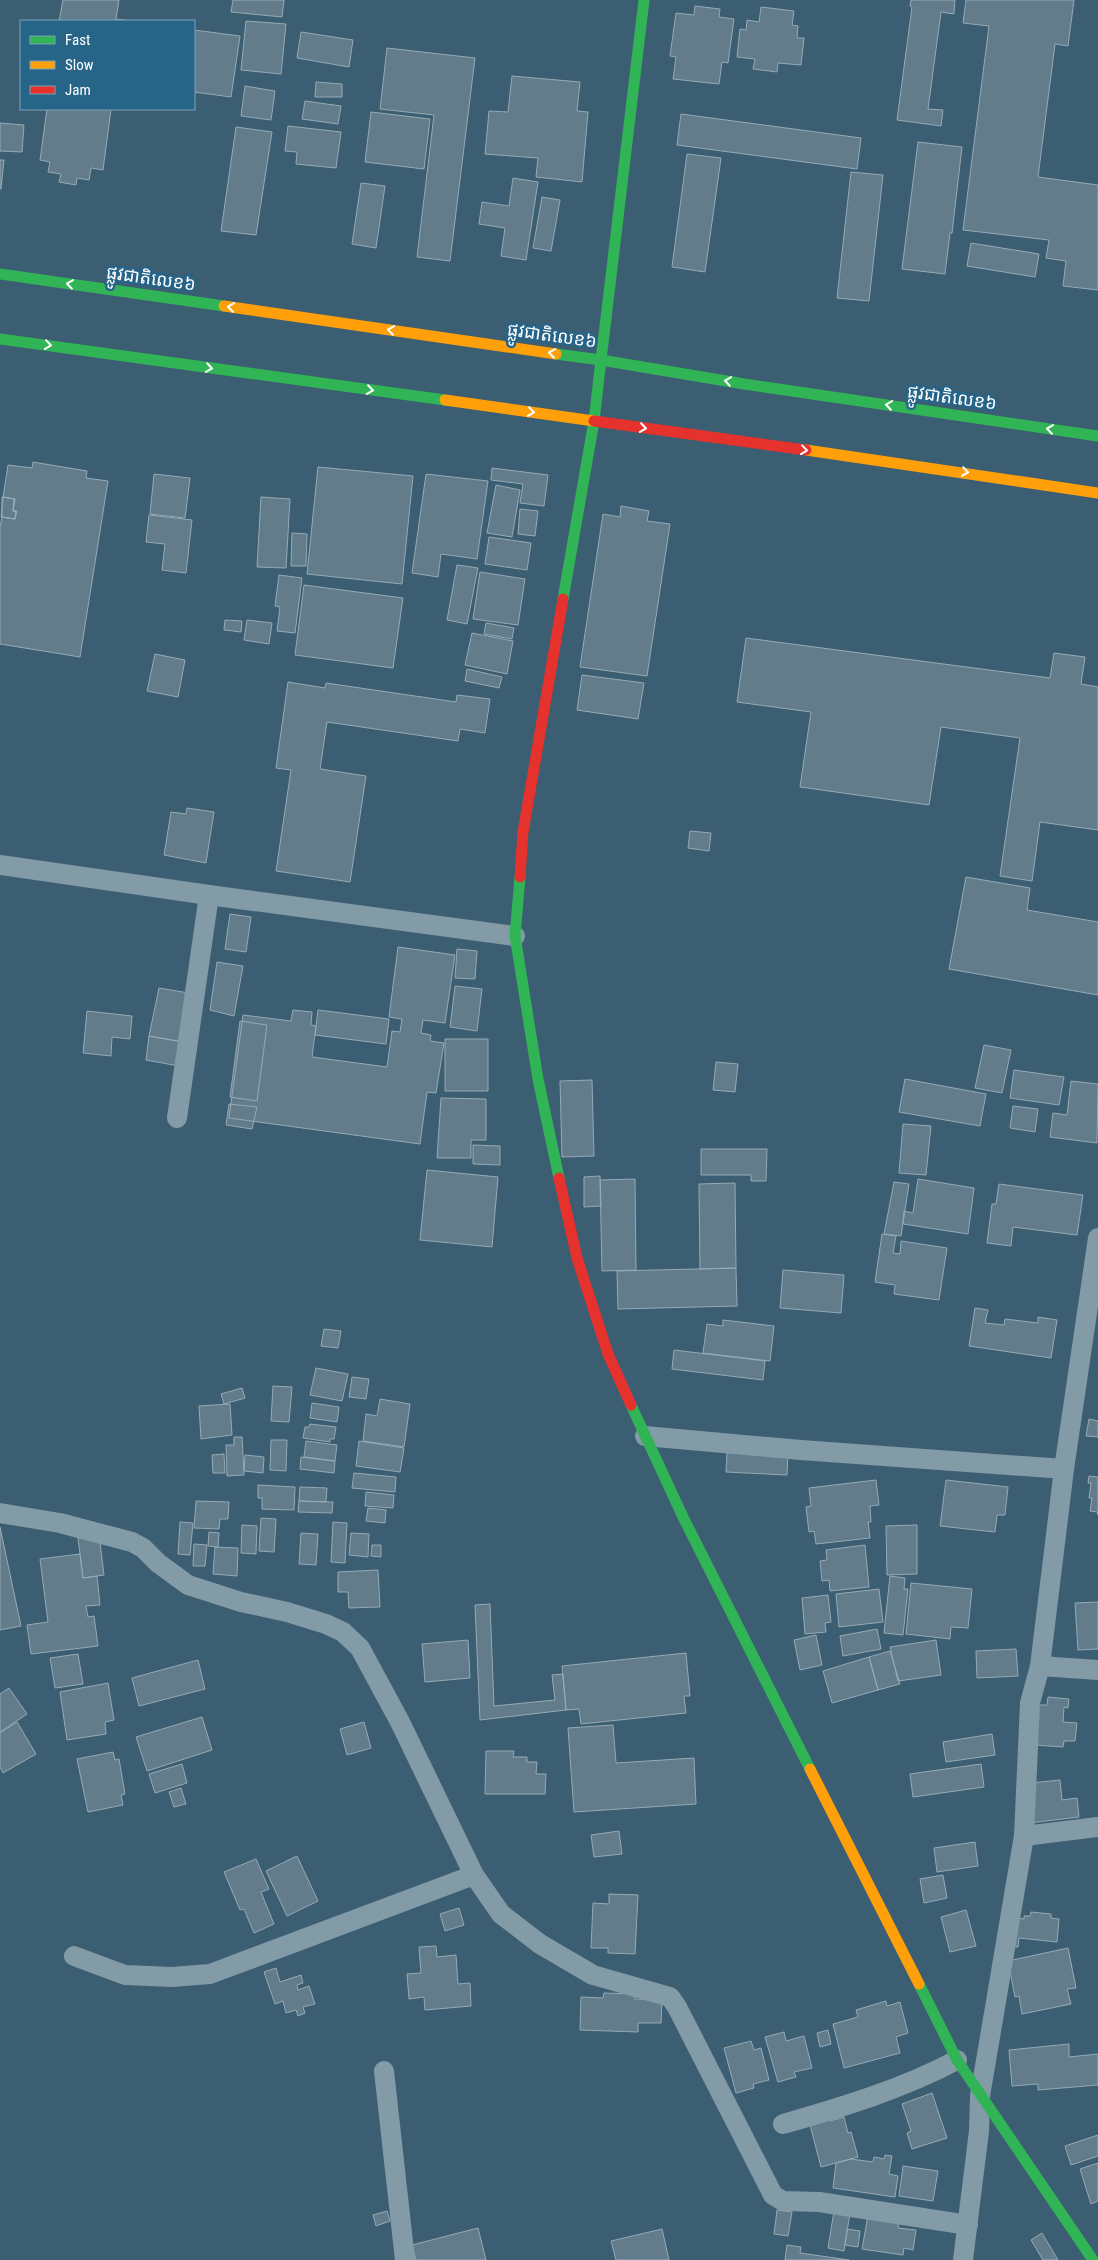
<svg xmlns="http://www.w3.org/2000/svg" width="1098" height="2260" font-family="'Roboto Condensed','Noto Sans Khmer',sans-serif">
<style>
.building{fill:#627c8b;stroke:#97aab5}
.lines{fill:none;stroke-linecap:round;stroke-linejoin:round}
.street{stroke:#839aa7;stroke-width:20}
.fast{stroke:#30b455;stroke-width:11}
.slow{stroke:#ff9f0a;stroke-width:11}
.jam{stroke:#e5322d;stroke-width:11}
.oneway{stroke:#fff}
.labels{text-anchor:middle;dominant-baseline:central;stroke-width:5;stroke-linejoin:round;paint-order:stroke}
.street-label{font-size:18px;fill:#fff;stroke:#266488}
</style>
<rect width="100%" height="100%" fill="#3c5e72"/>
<path class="building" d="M63,0H119L116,19L132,21H59Z
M233,0H284L282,17L231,12Z
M911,0H955L954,14L941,12L928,109L943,110L941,126L897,120L912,7L910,6Z
M966,0H1074L1068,46L1055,44L1038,177L1098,185V290L1063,286L1066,261L1046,258L1049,240L963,230L989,26L963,23Z
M695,6L720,9L719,17L734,19L728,63L722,62L719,84L673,79L676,57L670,56L676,13L694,15Z
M761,7L794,11L792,25L798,26L797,38H804L801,65L778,63L777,72L753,69L755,59L737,57L740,29L746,30L747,20L759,22Z
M246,21L286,24L281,74L241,70Z
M194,30L240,36L231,97L194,92Z
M301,32L353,40L349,67L297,58Z
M387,48L475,58L450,261L417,257L434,115L380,109Z
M512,76L580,82L577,111L588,112L582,182L536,177L538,158L485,154L489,111L508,112Z
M316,82L342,84V97H315Z
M245,86L275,91L271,120L241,116Z
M305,101L341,106L338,124L302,119Z
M47,109H111L103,170L91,168L89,180L77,178L76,185L59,182L61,174L48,172L50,162L40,160Z
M371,112L430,119L424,169L365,162Z
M681,114L861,138L857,169L677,145Z
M0,123L24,125L22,152L0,151Z
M288,126L341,132L336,168L296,164L297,152L285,151Z
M236,127L272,132L256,235L221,231Z
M918,142L962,147L952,233H950L945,274L902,269Z
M687,154L721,158L705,272L672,267Z
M0,160H4L1,189H0Z
M851,172L883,175L869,301L837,298Z
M513,178L538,182L526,260L501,256L505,228L479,224L482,202L509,206Z
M361,183L385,186L376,248L352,244Z
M542,197L560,200L551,251L533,248Z
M971,243L1039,254L1035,277L967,266Z
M33,462L87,471L86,478L108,481L80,657L0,644V527L2,517L15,519L16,511H13L15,499L3,497L8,465L32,468Z
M318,467L413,476L402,584L307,574Z
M492,468L548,475L544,506L520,503L523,484L491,480Z
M154,474L190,478L185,518L150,514Z
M426,474L488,481L477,559L441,554L438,577L412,573Z
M496,485L520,490L512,537L487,533Z
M2,497L14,499L13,511H16L15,519L2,517Z
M3,497L15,499L13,511H17L15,519L1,517Z
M261,497L290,499L286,568L257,567Z
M621,506L649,511L647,521L670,524L647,676L580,667L603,514L620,517Z
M520,509L538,511L535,536L518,534Z
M149,515L192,520L186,573L162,570L165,544L146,542Z
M292,533L307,534L306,566H291Z
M489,537L531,543L527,570L485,564Z
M457,565L478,568L467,624L447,620Z
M480,572L525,579L518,625L473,619Z
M279,575L302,578L295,633L277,631L280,607L275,606Z
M304,585L403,598L393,668L295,655Z
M225,620L242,621L241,632L224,630Z
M247,620L272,623L269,644L244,640Z
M486,623L514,628L512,639L484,634Z
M472,633L513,641L507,674L465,665Z
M746,638L1050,678L1054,653L1085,657L1081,684L1098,687V830L1040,822L1032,881L1000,876L1020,738L941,727L929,805L800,787L811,712L737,702Z
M155,654L185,660L178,697L147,691Z
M467,669L502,677L499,688L465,681Z
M582,675L644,683L638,719L577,710Z
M288,682L325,688L326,683L456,702L457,695L490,699L485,733L460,729L458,741L327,722L320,769L366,776L350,882L276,871L291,770L276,768Z
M187,808L214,812L206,863L164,855L171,812L186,814Z
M690,831L711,833L709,851L688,848Z
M966,877L1030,888L1027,910L1098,922V995L949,969Z
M230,914L251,917L246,952L225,949Z
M398,947L455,955L445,1023L423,1020L421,1033L431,1035L430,1041L444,1043L436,1093L427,1092L420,1144L229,1118L243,1015L291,1021L293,1010L312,1012L311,1025L316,1026L312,1057L387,1067L392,1031L400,1032L402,1019L389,1017Z
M457,949L477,951L475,979L455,978Z
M217,962L243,966L234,1016L210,1010Z
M455,986L482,989L477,1031L450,1027Z
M159,988L189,993L183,1042L149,1036Z
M318,1010L389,1019L386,1044L315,1035Z
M87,1011L132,1016L130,1039L112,1037L111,1056L83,1053Z
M240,1021L267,1025L257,1101L230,1097Z
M149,1036L183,1042L179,1066L146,1060Z
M445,1039H488V1091H445Z
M984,1045L1011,1050L1002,1093L975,1088Z
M716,1062L738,1064L735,1092L713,1090Z
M1014,1070L1064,1077L1059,1105L1010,1098Z
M905,1079L986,1094L980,1126L899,1112Z
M592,1080L594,1156L562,1157L560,1081Z
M1071,1081L1098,1084L1097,1143L1050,1137L1053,1113L1067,1115Z
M441,1098L486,1099V1140H471V1158H437Z
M229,1104L257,1107L252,1129L226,1125Z
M1013,1106L1038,1109L1035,1132L1010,1128Z
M903,1124L931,1126L926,1175L899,1173Z
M473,1145L500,1146V1165L473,1164Z
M701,1149H767L766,1181H751V1175H701Z
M427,1170L498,1177L492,1247L420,1240Z
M600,1176L601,1206L584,1207V1177Z
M635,1179L636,1270L602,1271L600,1180Z
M918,1179L974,1188L968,1234L903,1224L904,1211L913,1213Z
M894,1182L909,1184L901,1236L884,1234Z
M735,1183L736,1268L700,1269L699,1184Z
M999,1184L1083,1195L1077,1235L1013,1227L1011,1246L987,1243L992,1204H996Z
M882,1234L896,1236L893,1253L900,1254L901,1241L947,1248L939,1300L894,1294L895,1285L875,1282Z
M736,1268L737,1306L618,1309L617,1271Z
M783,1270L844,1275L841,1313L780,1308Z
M975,1308L988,1310L985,1323L1004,1325L1005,1319L1038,1323V1317L1057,1320L1051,1358L969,1346Z
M723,1320L774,1326L770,1361L703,1353L707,1324L723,1326Z
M324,1329L341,1331L338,1348L321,1346Z
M674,1350L765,1361L763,1380L672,1369Z
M316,1368L348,1374L342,1401L310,1395Z
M352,1377L369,1379L366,1399L349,1397Z
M273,1386L292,1387L289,1422L271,1421Z
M242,1388L245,1398L224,1404L221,1394Z
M380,1399L410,1404L404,1447L363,1441L366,1414L377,1416Z
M312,1403L339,1407L337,1422L310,1418Z
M230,1404L232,1435L201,1439L199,1406Z
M1089,1419L1098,1421V1437L1086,1436Z
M310,1424L336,1427L334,1439H330V1442L303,1438L305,1427H309Z
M234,1437H242L244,1475L227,1476L226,1445H234Z
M271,1440H287L286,1471L270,1470Z
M306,1441L337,1445L335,1461L304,1457Z
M359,1441L404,1448L400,1472L356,1466Z
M727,1452L788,1454L787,1475L726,1472Z
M224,1454L225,1473H213L212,1455Z
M245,1455L264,1457L263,1473L244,1471Z
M301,1457L335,1461L334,1473L300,1469Z
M354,1473L396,1477L395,1492L352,1488Z
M1089,1476L1098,1477V1515L1097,1512L1090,1511L1092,1498H1089L1091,1483H1088Z
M876,1480L879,1505L870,1506L871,1522H868L870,1538L816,1544L814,1531L809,1532L806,1507L811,1506L809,1488Z
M946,1480L1008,1487L1005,1515H997L995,1532L940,1526Z
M258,1485L295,1487L294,1510L262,1509V1498H258Z
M300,1487L327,1488L326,1502L299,1501Z
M366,1492L394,1495L393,1508L365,1506Z
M196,1501L229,1502L228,1519H220L219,1529L194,1528Z
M299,1501L333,1502L332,1513L298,1512Z
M368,1508L386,1510L385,1523L366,1521Z
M261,1518L276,1519L274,1552L259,1551Z
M180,1522L193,1523L190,1555L178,1554Z
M333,1522L347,1523L345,1563L331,1562Z
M242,1525L257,1526L256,1554L241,1553Z
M917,1525V1574L887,1575L886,1526Z
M0,1527L21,1626L0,1630Z
M209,1532L219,1533L218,1547L208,1546Z
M301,1533L318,1534L316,1565L299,1564Z
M351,1533L369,1534L368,1557L349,1555Z
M99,1535L104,1575L83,1578L78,1538Z
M194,1544L207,1545L205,1566H193Z
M372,1545H381V1557L371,1556Z
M865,1545L869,1587L830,1591L829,1580L822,1581L820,1561L827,1560L826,1550Z
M215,1547L238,1548L237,1576L213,1574Z
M80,1554L83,1578L97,1576L100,1605L86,1606L88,1617L94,1616L98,1646L31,1654L27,1625L48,1622L40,1559Z
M378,1570L380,1607L349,1608L348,1592H338V1572Z
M890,1576L905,1578L904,1589H908L903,1635L884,1633Z
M911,1583L972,1589L968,1628L951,1627L950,1639L906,1634Z
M879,1589L883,1622L839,1627L836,1594Z
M828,1595L831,1622L825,1623L826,1632L805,1634L802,1598Z
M1098,1602V1649L1078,1650L1075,1603Z
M490,1604L494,1706L555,1700L552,1675L563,1674L566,1710L480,1720L475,1605Z
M877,1629L881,1649L843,1656L840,1636Z
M816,1635L822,1665L800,1670L794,1640Z
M468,1640L470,1678L425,1682L422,1644Z
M936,1640L941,1675L898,1681L890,1647Z
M1016,1649L1018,1676L977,1678L976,1651Z
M890,1651L900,1684L878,1690L869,1657Z
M686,1653L690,1696H684L686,1713L581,1724L579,1709L566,1710L562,1666Z
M78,1654L83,1684L55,1688L50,1658Z
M869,1657L878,1690L832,1703L823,1671Z
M198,1660L205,1689L139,1706L132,1678Z
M108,1683L114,1720L105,1722L106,1734L67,1740L60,1692Z
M9,1688L27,1714L0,1732V1694Z
M1048,1697L1069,1699L1068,1708L1064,1707L1063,1722L1077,1723L1075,1741H1064L1063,1747L1034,1745L1038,1705H1047Z
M202,1717L212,1750L147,1771L136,1737Z
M17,1722L36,1754L3,1773L0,1767V1733Z
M364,1722L371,1748L347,1755L340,1729Z
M613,1725L616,1763L694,1758L696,1804L574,1812L568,1728Z
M992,1734L995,1755L946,1762L943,1742Z
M486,1751H514L513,1757H527V1762H537L536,1774H546L545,1794H485Z
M113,1752L115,1760L119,1759L125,1794L121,1795L123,1805L88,1812L77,1759Z
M182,1764L187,1783L155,1793L149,1774Z
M981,1764L984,1787L913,1797L910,1774Z
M1060,1780L1062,1800L1077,1798L1079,1817L1021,1824L1031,1783Z
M181,1788L186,1804L174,1807L169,1792Z
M619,1831L622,1854L594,1857L591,1835Z
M975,1842L978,1866L937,1872L934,1848Z
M297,1856L318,1901L287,1916L266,1871Z
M256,1859L269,1889L261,1892L274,1924L254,1933L244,1909L240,1910L224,1872Z
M943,1875L947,1898L924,1903L920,1879Z
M609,1894L638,1895L635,1954L608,1953V1948H591L593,1903L609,1904Z
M459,1908L464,1925L445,1931L440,1914Z
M966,1910L976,1946L950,1952L941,1917Z
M1031,1912L1051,1914V1918L1059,1919L1057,1942L1019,1938L1018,1947H1005L1008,1917L1024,1919V1916H1030Z
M436,1946L437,1957L456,1955L458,1984L470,1983L471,2006L425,2010L424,1997L409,1999L407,1974L421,1973L419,1947Z
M1068,1948L1076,1988L1067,1989L1071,2004L1022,2014L1019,1996L1015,1997L1008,1961Z
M276,1968L280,1982L301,1975L303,1983L297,1985L298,1990L309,1986L315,2004L303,2007L305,2013L298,2016L296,2010L286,2013L283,2001L275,2004L264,1972Z
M604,1993L635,1994V1999L662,2000L661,2023H638V2032L580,2030L581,1997L603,1998Z
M886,2001L887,2006L900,2002L908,2033L896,2037L900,2053L844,2068L833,2024L858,2017L856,2010Z
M828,2030L831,2044L820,2047L817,2033Z
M784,2032L786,2041L804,2036L812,2068L794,2072L796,2077L778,2082L765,2037Z
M751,2041L754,2050L761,2048L769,2080L753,2084L754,2088L736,2093L724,2048Z
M1069,2044V2057L1098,2054V2085L1038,2090V2084L1012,2086L1009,2050Z
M932,2093L947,2138L912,2149L907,2133L911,2131L902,2104Z
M828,2116L830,2121L844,2117L848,2133L851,2132L858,2157L821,2167L809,2121Z
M1098,2135V2156L1071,2165L1065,2146Z
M885,2155L892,2156L889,2174L898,2176L895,2197L833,2188L836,2163L851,2159L873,2162L874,2157L884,2159Z
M1098,2163V2201L1091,2204L1080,2169Z
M903,2166L938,2171L933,2201L899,2196Z
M777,2210L792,2212L788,2236L774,2234Z
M387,2211L390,2221L376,2226L373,2215Z
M834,2211L850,2213L844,2251L828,2248Z
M868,2215L900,2219L898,2228L916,2230L913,2250L904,2248L903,2255L862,2249Z
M478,2228L486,2260H416L412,2245Z
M662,2229L669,2260H616L611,2241Z
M847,2229L860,2231L858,2247L845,2245Z
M1042,2233L1058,2260H1043L1031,2240Z
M787,2245L801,2247L800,2253L849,2260H785Z"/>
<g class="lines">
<path class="street" d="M0,865L209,895L515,936
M177,1118L209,895
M645,1436L801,1450L1064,1469
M0,1513L60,1523L132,1542L143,1548L158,1563L188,1585L241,1602L287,1612L326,1624L343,1632L360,1648L400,1722L474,1875L501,1914L540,1944L593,1975L670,1997L677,2007L773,2195L783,2201L819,2202L968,2225
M1040,1666L1098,1670
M1024,1836L1098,1827
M74,1956L125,1975L172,1977L210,1974L474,1875
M384,2071L405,2260
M783,2124C843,2107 902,2089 957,2060
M963,2260L979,2131L980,2096L1024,1836L1030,1703L1040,1666L1064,1469L1098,1238"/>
<path class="fast" d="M0,274L224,306
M0,339L445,400
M556,354L601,360L594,421L563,599
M601,360L644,0
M601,360L744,384L1098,436
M520,877L515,936L538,1079L559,1178
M631,1405L683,1517L810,1769
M919,1984L957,2060L1093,2260"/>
<path class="slow" d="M224,306L556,354
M445,400L594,421
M806,450L1098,493
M810,1769L919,1984"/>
<path class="jam" d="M594,421L806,450
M520,877L523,832L563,599
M559,1178L577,1258L608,1354L631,1405"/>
</g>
<defs><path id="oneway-chevron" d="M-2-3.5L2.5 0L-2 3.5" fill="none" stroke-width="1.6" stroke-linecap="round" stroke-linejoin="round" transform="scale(1.25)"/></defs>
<g class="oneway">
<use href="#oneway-chevron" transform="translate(70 284) rotate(-172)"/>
<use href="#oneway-chevron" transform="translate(231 307) rotate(-172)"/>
<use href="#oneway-chevron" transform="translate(391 330) rotate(-172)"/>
<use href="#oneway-chevron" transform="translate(48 345) rotate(8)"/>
<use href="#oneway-chevron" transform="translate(552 353) rotate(-172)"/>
<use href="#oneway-chevron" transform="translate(209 368) rotate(8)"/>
<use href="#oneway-chevron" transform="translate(728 381) rotate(-171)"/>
<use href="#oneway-chevron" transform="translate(370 390) rotate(8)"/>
<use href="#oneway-chevron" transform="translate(889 405) rotate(-172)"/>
<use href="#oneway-chevron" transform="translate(531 412) rotate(8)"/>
<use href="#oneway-chevron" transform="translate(643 428) rotate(8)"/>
<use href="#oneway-chevron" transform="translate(1050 429) rotate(-172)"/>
<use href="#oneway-chevron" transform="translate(804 450) rotate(7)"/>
<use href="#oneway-chevron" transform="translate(965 472) rotate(9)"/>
</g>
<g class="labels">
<g class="street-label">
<text transform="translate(151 278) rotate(8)">ផ្លូវជាតិលេខ៦</text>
<text transform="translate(552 335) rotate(8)">ផ្លូវជាតិលេខ៦</text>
<text transform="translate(952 397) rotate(8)">ផ្លូវជាតិលេខ៦</text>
</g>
</g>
<rect x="20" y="20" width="175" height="90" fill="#266488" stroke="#7da2b8"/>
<rect x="30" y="36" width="25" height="8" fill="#30b455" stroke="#7da2b8"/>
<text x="65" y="45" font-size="15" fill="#ffffff">Fast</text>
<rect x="30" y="61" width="25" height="8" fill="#ff9f0a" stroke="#7da2b8"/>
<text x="65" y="70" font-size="15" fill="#ffffff">Slow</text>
<rect x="30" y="86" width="25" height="8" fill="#e5322d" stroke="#7da2b8"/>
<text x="65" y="95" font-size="15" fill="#ffffff">Jam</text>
</svg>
